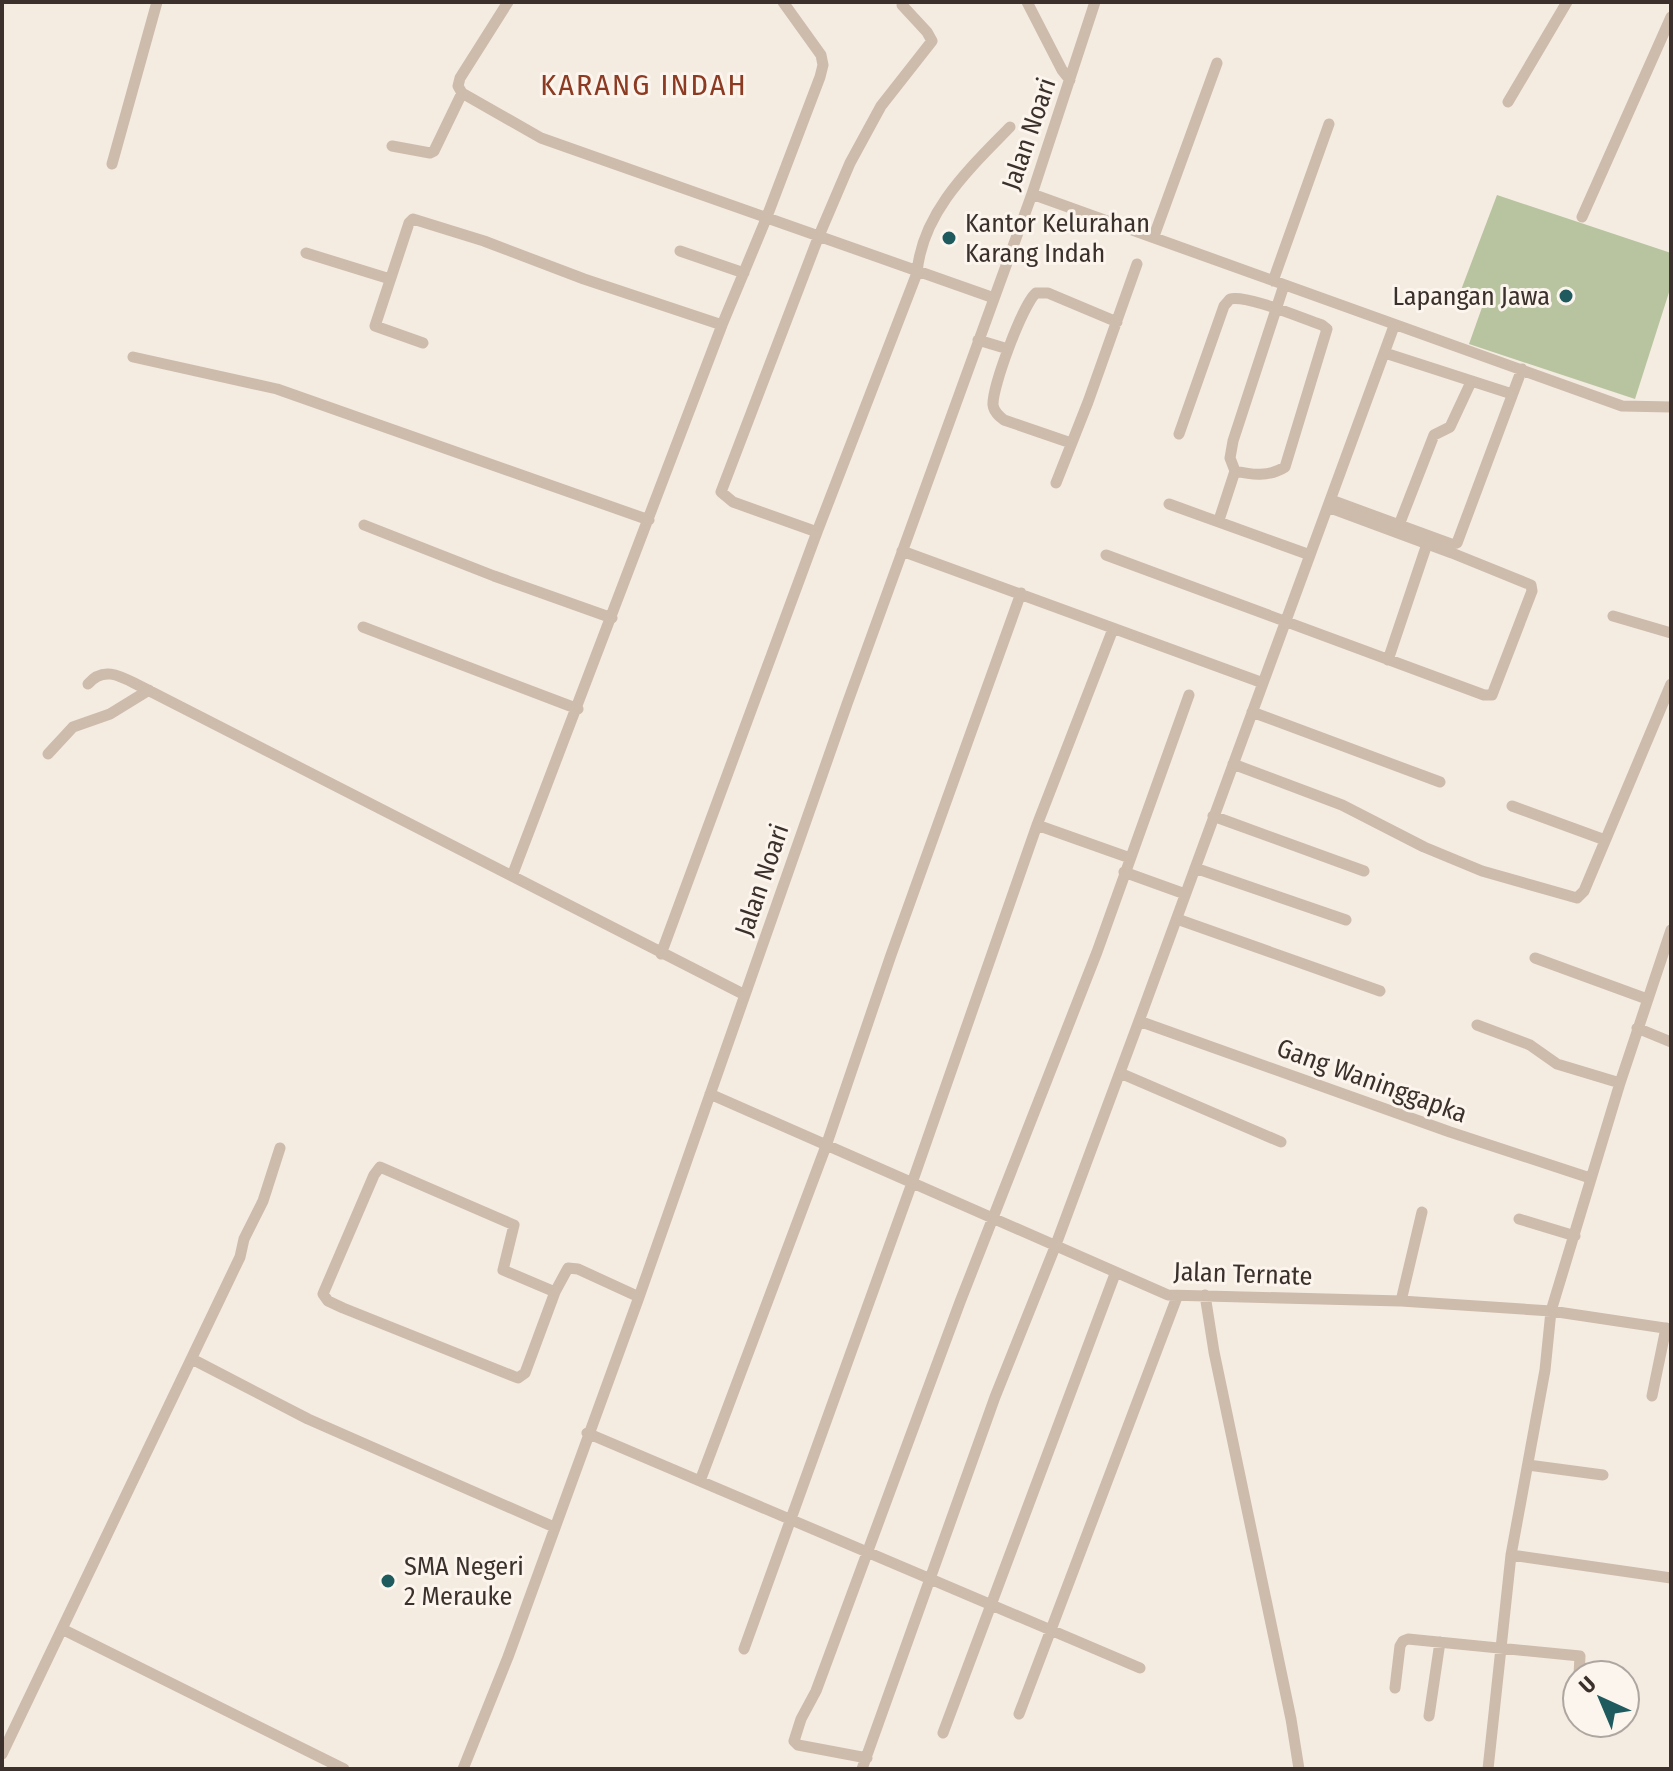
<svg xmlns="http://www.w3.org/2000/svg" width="1673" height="1771" font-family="'Fira Sans Condensed',sans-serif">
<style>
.green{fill:#b8c4a0}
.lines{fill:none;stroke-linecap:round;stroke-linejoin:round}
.minor{stroke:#cdbbac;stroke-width:11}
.poi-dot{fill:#1f5a5e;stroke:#fbf5ee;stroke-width:3}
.labels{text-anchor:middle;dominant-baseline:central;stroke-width:6;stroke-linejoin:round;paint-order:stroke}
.street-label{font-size:26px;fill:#3b302b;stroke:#fbf5ee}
.poi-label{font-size:26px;fill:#3b302b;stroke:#fbf5ee;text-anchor:start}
.quarter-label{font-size:30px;letter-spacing:2px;fill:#8c3b22;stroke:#fbf5ee}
</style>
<rect width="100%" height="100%" fill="#f4ebe1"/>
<path class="green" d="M1497,195L1671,253V286L1635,399L1469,344L1485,299L1461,290Z"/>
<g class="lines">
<path class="minor" d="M508,2L460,78L458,86L462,93L541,138L994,298
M1027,2L1062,70L1070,80
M1508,102L1567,2
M392,146L430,153L434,151L462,93
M112,164L157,2
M1032,194L1622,406L1671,407
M1582,217L1671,17
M1154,236L1217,63
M680,251L744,273
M306,253L390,279
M1273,281L1329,124
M978,340L1008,349
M423,343L375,326L409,223L413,219L484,241L584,279L722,325
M1385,353L1512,394
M133,357L277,389L649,520
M1179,434L1224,306L1230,299C1248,295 1301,318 1322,325L1327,329L1285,467C1269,477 1252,475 1235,471L1230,458L1233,441L1284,285
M1071,443L1004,420C999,416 994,412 993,405C992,387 1023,304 1036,293H1048L1117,322
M1056,483L1088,402L1137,264
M1331,500L1451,544L1457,543L1522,369
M1169,504L1310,555
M1219,520L1235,471
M364,525L494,576L612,618
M1399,525L1434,435L1450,427L1471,382
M817,532L733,502L721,492L818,238L850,163L881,106L932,41L927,32L902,5
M902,551L1263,683
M1106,555L1484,695H1492L1532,591L1531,585L1452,553L1328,507
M1613,616L1671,633
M363,627L578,709
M1388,660L1427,544
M88,684C104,665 122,677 140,686L745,995
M1252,712L1440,782
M48,754L73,727L110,714L149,690
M1233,764L1342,805L1424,847L1482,871L1577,898L1584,891L1671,684
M1512,806L1605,840
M1213,816L1364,871
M1037,825L1130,858
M1195,868L1346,920
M1124,872L1185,894
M512,876L722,325L766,219L820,77L823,65L821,55L783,2
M1177,919L1380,991
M661,954L817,532L917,273C922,212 970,168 1010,127
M1535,958L1647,999
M1139,1021L1450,1132L1590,1178
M1477,1025L1530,1045L1557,1064L1620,1083
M1637,1028L1671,1042
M1120,1073L1281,1142
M710,1094L1168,1295L1401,1301L1551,1311L1671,1329
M1519,1219L1575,1236
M555,1292L503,1270L514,1225L380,1167L374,1175L323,1294L328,1301L343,1308L518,1378L525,1373L555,1292L568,1268L578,1269L639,1297
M1205,1295L1214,1352L1291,1719L1299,1769
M1401,1301L1422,1212
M192,1359L308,1419L554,1527
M1652,1396L1666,1328
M587,1433L1140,1668
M1528,1465L1603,1475
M700,1481L826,1146L891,955L1021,593
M1511,1555L1671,1578
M62,1629L344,1769
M744,1649L912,1183L1037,825L1113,629
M1395,1688L1400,1646L1403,1641L1408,1639L1580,1656L1579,1675
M1019,1714L1177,1297
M1429,1716L1440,1642
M1575,1717L1577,1698
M943,1733L1115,1274
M2,1754L240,1257L244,1239L263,1201L280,1148
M867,1758L798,1745L794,1741L801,1719L816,1691L960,1302L1097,952L1189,695
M463,1769L508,1657L639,1297L847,704L1032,194L1095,2
M862,1769L995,1397L1055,1247L1139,1021L1394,326
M1488,1769L1511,1555L1545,1370L1551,1311L1620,1083L1671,930"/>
</g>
<g class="poi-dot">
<circle cx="949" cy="238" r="8"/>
<circle cx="1566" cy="296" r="8"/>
<circle cx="388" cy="1581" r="8"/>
</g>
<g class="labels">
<g class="street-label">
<text transform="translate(1029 134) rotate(-71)">Jalan Noari</text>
<text transform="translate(762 880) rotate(-71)">Jalan Noari</text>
<text transform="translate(1372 1081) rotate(20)">Gang Waninggapka</text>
<text transform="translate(1243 1274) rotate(2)">Jalan Ternate</text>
</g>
<g class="poi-label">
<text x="965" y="223">Kantor Kelurahan<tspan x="965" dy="30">Karang Indah</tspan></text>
<text x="1550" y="296" text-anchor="end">Lapangan Jawa</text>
<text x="404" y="1566">SMA Negeri<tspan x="404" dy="30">2 Merauke</tspan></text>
</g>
<g class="quarter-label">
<text x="644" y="85">KARANG INDAH</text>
</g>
</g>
<rect width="1673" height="1771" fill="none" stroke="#3b302b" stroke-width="8"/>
<g transform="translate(1601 1699) rotate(316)"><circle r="38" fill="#fbf5ee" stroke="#aea6a0" stroke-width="2"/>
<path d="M0-6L14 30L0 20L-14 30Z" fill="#1f5a5e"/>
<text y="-12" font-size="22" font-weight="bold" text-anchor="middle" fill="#3b302b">U</text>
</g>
</svg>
